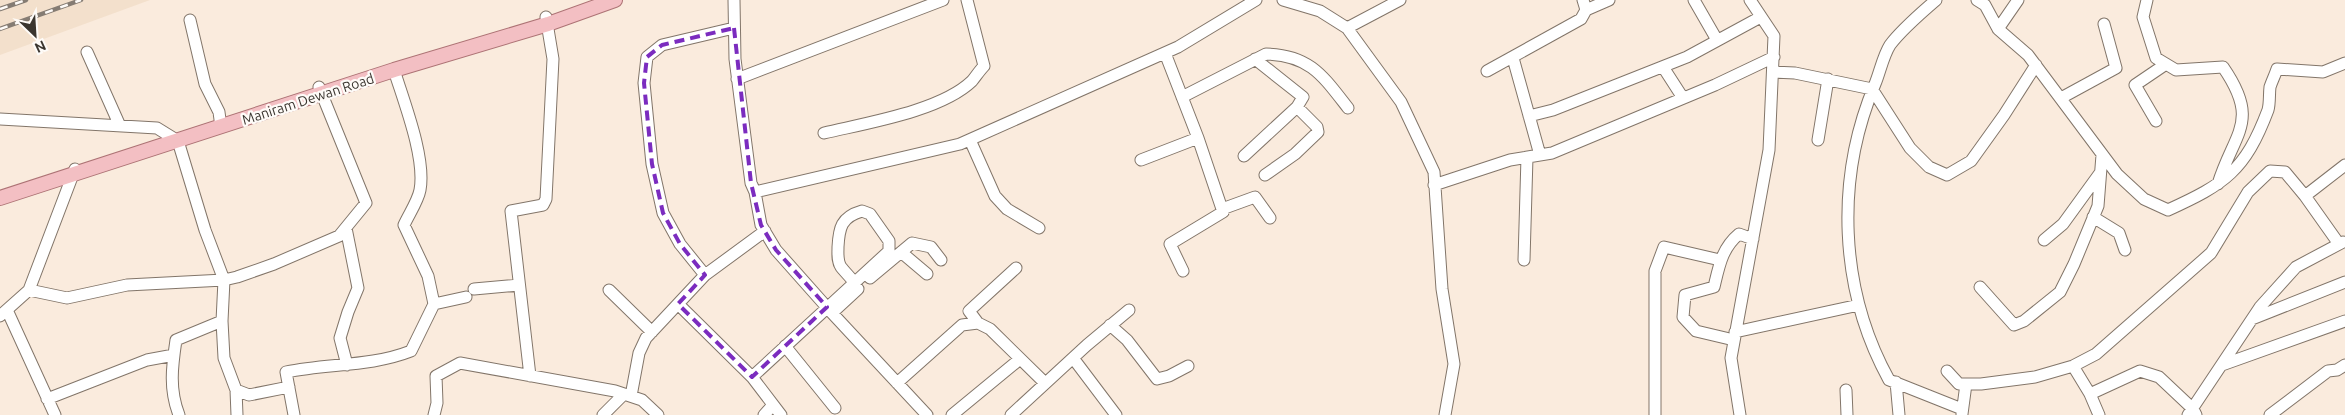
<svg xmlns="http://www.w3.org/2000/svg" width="2345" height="415" font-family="Ubuntu,sans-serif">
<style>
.built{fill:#f3e0cc}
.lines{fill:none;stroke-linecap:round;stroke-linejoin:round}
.minor-casing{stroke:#827569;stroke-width:13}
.major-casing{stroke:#ad7375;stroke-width:16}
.minor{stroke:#fff;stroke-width:11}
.major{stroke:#f3bfc3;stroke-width:14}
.rail-casing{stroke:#857c73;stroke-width:4.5}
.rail{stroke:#fefbf8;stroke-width:2.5;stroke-dasharray:8;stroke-linecap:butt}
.marked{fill:none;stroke:#7b2cbf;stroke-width:4;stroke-dasharray:10 6;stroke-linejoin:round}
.labels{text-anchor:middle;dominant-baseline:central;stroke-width:4.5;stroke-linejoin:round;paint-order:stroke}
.street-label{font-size:14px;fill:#3a352f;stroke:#fefbf8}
</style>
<rect width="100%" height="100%" fill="#faebdd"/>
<path class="built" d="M0,0H150L0,55Z"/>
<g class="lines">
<defs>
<path id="minor" d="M734,0L735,59L751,183L755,192L761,225L776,250L832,313L927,415
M1283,0L1320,11L1347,28L1401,102L1434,172L1442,289L1454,364L1445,415
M1694,0L1717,40
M1936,0C1922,12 1901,30 1890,45C1883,56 1880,72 1875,84C1835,179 1839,289 1889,380L1962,409
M1977,0L1985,5L1998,29L2028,55L2117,174L2144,199L2168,210C2225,184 2245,171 2268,110C2270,103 2269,95 2270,87C2272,81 2275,75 2277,69L2323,72L2345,63
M2147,0L2143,17L2156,58L2176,70L2223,67C2261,122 2234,132 2218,184
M1586,10L1609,0
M190,20L205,84L219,112L221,127
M1347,28L1400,0
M1998,29L2018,0
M87,52L120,126
M1165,53L1198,138L1223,212L1170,244L1183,271
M1513,58L1540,155
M1663,67L1683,98
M1487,71L1581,19L1586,10L1583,0
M1773,72L1795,73L1872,89L1910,148L1929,167L1947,175L1971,161L2004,115L2036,65
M737,79L943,0
M1182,97L1266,54C1310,55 1323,76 1348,108
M2061,98L2116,68L2104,24
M1529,116L1553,110L1687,57L1757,19
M0,119L157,128L178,141L205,230L224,280L222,321L224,358L236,390L249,395L289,387
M2156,121L2135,85L2166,64
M824,133C866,123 941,111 972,81C976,76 980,70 984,66L967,0
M970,140L995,196L1007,209L1039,228
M1818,140L1828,79
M1244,156L1297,107L1303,97L1255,59
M1141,160L1198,138
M1265,175L1295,154L1318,132L1317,127L1297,107
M1434,185L1510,160L1552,153L1715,85L1774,57
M755,192L960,144L1178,47L1256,0
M2305,196L2345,165
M1222,209L1255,197L1270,218
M2093,217L2119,233L2125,250
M346,228L358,288L348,312L340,338L347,365
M2044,240L2063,224L2100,173
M901,252L927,274
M1524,260L1527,157
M705,275L680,244L663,213L652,164L644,83L647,57L662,45L734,28
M870,278L912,243L931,247L941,260
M1980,287L2014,325L2024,321L2060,292L2074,264L2098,206L2102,155
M474,289L519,285
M29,290L67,298L127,285L224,280L237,277L274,264L339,236L366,203L319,87
M609,290L652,332
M434,304L466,297
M678,304L752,377L781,415
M7,310L55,415
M832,313L858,289
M0,316L29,290L75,169
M2252,319L2345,282
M978,323L969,311L1016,268
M1110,325L1127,340L1157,379L1169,376L1188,366
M1735,332L1859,305
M1734,340L1696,331L1683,317L1685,295L1714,287C1719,266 1722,248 1739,234L1753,239
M785,346L835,408
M1073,358L1116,415
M2222,365L2345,321
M2073,366L2090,394L2099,415
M1947,371L1959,384H1981L2035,377L2073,366L2096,354L2211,253L2248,192L2270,171L2285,172L2305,196L2339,244
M530,376L511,211L543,205L546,199L553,59L546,17
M752,377L889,251V241L870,214L862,211C841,217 839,228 838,247C838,254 837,261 841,267C845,272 850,277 854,282
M1896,382L1899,415
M897,383L962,325L978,323L990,329L1045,383
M236,390L237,415
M1846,390L1847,415
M2090,394L2140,371L2159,377L2193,409L2196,415
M631,396L639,353L646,338L705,275L765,231
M47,399L147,360L174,355
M1962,414L1966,384
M179,415C169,389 172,367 176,340L222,321
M294,415L286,372C328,363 370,367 411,351L434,304L428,276L404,225C409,214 418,201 420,190C426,158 404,102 394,70
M434,415L437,403L436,376L460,363L615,391L642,400L658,415
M603,415L624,394
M764,415L773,405
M952,415L1020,359
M1011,415L1087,345L1129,310
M1655,415V271L1664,247L1720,260
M1740,415L1731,358L1769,150L1774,36L1750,0
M2188,415L2260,307L2296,267L2343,242
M2270,415L2328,371L2337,370L2345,365"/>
<path id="major" d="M0,198L394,70L548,24L615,0"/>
</defs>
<use href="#minor" class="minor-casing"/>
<use href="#major" class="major-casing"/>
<use href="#minor" class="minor"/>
<use href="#major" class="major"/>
<defs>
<path id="rail" d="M0,9L26,0
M0,29L81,0"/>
</defs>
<use href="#rail" class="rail-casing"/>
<use href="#rail" class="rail"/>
</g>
<path class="marked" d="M734,28L751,183L761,225L776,250L827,307L752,377L678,304L705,275L680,244L663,213L652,164L644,83L647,57L662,45Z"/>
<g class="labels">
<g class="street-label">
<text transform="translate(308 99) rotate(-18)">Maniram Dewan Road</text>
</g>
</g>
<g transform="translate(35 35) rotate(155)" stroke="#fefbf8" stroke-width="4" paint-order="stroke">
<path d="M0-4L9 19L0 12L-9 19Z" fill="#3a352f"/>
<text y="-8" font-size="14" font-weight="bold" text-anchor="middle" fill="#3a352f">N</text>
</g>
</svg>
